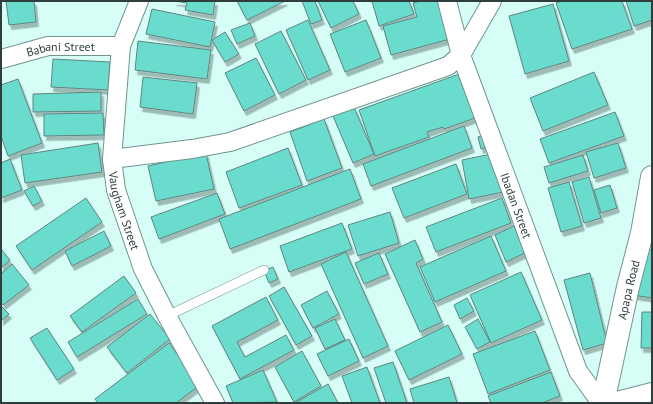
<svg xmlns="http://www.w3.org/2000/svg" width="653" height="404" font-family="'PT Sans',sans-serif">
<style>
.building{fill:#6adcce;stroke:#60847f;filter:url(#shadow)}
.lines{fill:none;stroke-linecap:round;stroke-linejoin:round}
.lane-casing{stroke:#70958f;stroke-width:10}
.street-casing{stroke:#70958f;stroke-width:20}
.secondary-casing{stroke:#70958f;stroke-width:24}
.lane{stroke:#fff;stroke-width:9}
.street{stroke:#fff;stroke-width:18}
.secondary{stroke:#fff;stroke-width:22}
.labels{text-anchor:middle;dominant-baseline:central;stroke-width:3.5;stroke-linejoin:round;paint-order:stroke}
.street-label{font-size:12px;fill:#2f3e3c;stroke:#d6fef7}
</style>
<defs>
<filter id="shadow"><feDropShadow dx="2.5" dy="4.5" stdDeviation="0" flood-color="#0004"/></filter>
</defs>
<rect width="100%" height="100%" fill="#d6fef7"/>
<path class="building" d="M6,1H34L36,22L9,25Z
M174,1H215L213,15L185,10L187,3Z
M237,1H285L247,20Z
M302,1H315L322,20L311,24Z
M318,1H353L359,14L331,28Z
M372,1H409L414,14L379,26Z
M421,1H444L454,38L391,55L383,26L417,17L413,3Z
M562,1H622L632,29L572,49L556,3Z
M626,1H652V20L634,26Z
M553,4L569,61L525,74L509,16Z
M152,9L215,22L210,47L146,34Z
M308,20L330,70L308,80L286,30Z
M366,20L381,58L345,72L330,34Z
M250,23L255,36L237,44L231,30Z
M281,31L306,80L279,94L255,44Z
M225,32L239,54L225,62L212,40Z
M138,41L211,50L207,79L135,70Z
M256,58L275,95L244,111L225,73Z
M53,59L110,62L108,90L51,87Z
M594,72L608,105L543,131L530,98Z
M462,73L478,117L444,129L443,127L427,132L429,137L375,156L359,110Z
M143,77L197,83L193,114L140,107Z
M18,79L42,143L8,156L1,136V85Z
M101,92V111L33,112V94Z
M354,107L374,154L353,163L333,116Z
M615,112L624,136L549,163L540,139Z
M103,113L104,135L44,136V114Z
M324,119L342,168L307,181L290,132Z
M464,126L472,148L371,186L363,164Z
M489,134L494,145L481,149L478,137Z
M98,143L102,172L25,183L21,155Z
M618,143L626,168L594,178L586,152Z
M288,148L302,185L239,208L226,172Z
M206,153L214,189L156,201L148,166Z
M496,153L503,192L469,199L462,160Z
M583,155L588,171L549,183L544,167Z
M10,159L22,190L1,198V163Z
M456,164L467,194L404,218L392,188Z
M350,169L361,199L230,249L219,219Z
M589,177L601,218L584,223L572,182Z
M569,182L582,226L561,232L548,188Z
M610,185L617,208L601,213L594,190Z
M34,186L42,201L33,206L24,191Z
M217,193L225,214L159,239L151,217Z
M86,198L102,222L32,270L16,246Z
M502,198L511,223L436,252L426,227Z
M390,212L399,243L358,256L348,225Z
M342,223L352,249L289,272L280,246Z
M514,226L525,253L506,262L495,235Z
M104,231L111,246L72,266L65,251Z
M491,236L506,271L435,302L420,267Z
M415,240L423,259L416,263L442,322L420,332L385,254Z
M642,248L652,250V298L633,295Z
M1,249L10,260L1,268Z
M346,252L388,346L363,358L321,264Z
M379,253L388,274L364,284L355,263Z
M12,264L29,285L3,305L1,302V274Z
M273,267L278,279L269,283L264,271Z
M521,272L542,320L491,343L470,295Z
M590,273L607,343L583,350L564,280Z
M124,276L136,293L82,332L70,316Z
M284,287L312,336L296,345L269,296Z
M327,291L339,314L313,328L301,305Z
M266,297L278,320L237,342L245,357L286,335L294,350L240,379L212,326Z
M467,298L474,311L460,319L454,305Z
M138,299L147,314L77,357L68,342Z
M1,306L9,314L1,321Z
M642,312H652V348H641Z
M150,314L170,339L127,373L107,347Z
M335,319L345,340L325,349L315,328Z
M478,319L490,342L477,349L465,327Z
M448,325L462,354L409,380L395,351Z
M47,328L74,369L57,380L30,338Z
M535,331L550,370L488,394L473,354Z
M349,339L359,361L328,376L317,354Z
M169,343L200,385L176,403H98L95,399Z
M302,351L321,386L294,402L275,367Z
M393,362L407,403H386L374,368Z
M367,367L380,403H352L342,376Z
M263,370L277,402L233,403L226,386Z
M551,372L560,396L542,403H491L488,396Z
M449,377L457,403H414L410,389Z
M328,384L338,403H295Z"/>
<g class="lines">
<defs>
<path id="lane" d="M167,316L264,270"/>
<g id="street">
<path id="s1" d="M139,1L121,46L112,159L116,190L143,269L167,316L215,403"/>
<path id="s2" d="M447,1L461,55L578,371L601,403"/>
<path id="s3" d="M1,59L48,46H121"/>
<path d="M112,159L192,149L230,142L448,66L461,55L492,1"/>
<path d="M609,403L652,392"/>
</g>
<g id="secondary">
<path id="s4" d="M603,403L628,287L642,233L652,177"/>
</g>
</defs>
<use href="#lane" class="lane-casing"/>
<use href="#street" class="street-casing"/>
<use href="#secondary" class="secondary-casing"/>
<use href="#lane" class="lane"/>
<use href="#street" class="street"/>
<use href="#secondary" class="secondary"/>
</g>
<g class="labels">
<g class="street-label">
<text stroke="none"><textPath href="#s3" startOffset="61">Babani Street</textPath></text>
<text stroke="none"><textPath href="#s2" startOffset="216">Ibadan Street</textPath></text>
<text stroke="none"><textPath href="#s1" startOffset="215">Vaugham Street</textPath></text>
<text stroke="none"><textPath href="#s4" startOffset="116">Apapa Road</textPath></text>
</g>
</g>
<rect width="653" height="404" fill="none" stroke="#2f3e3c" stroke-width="4"/>
</svg>
